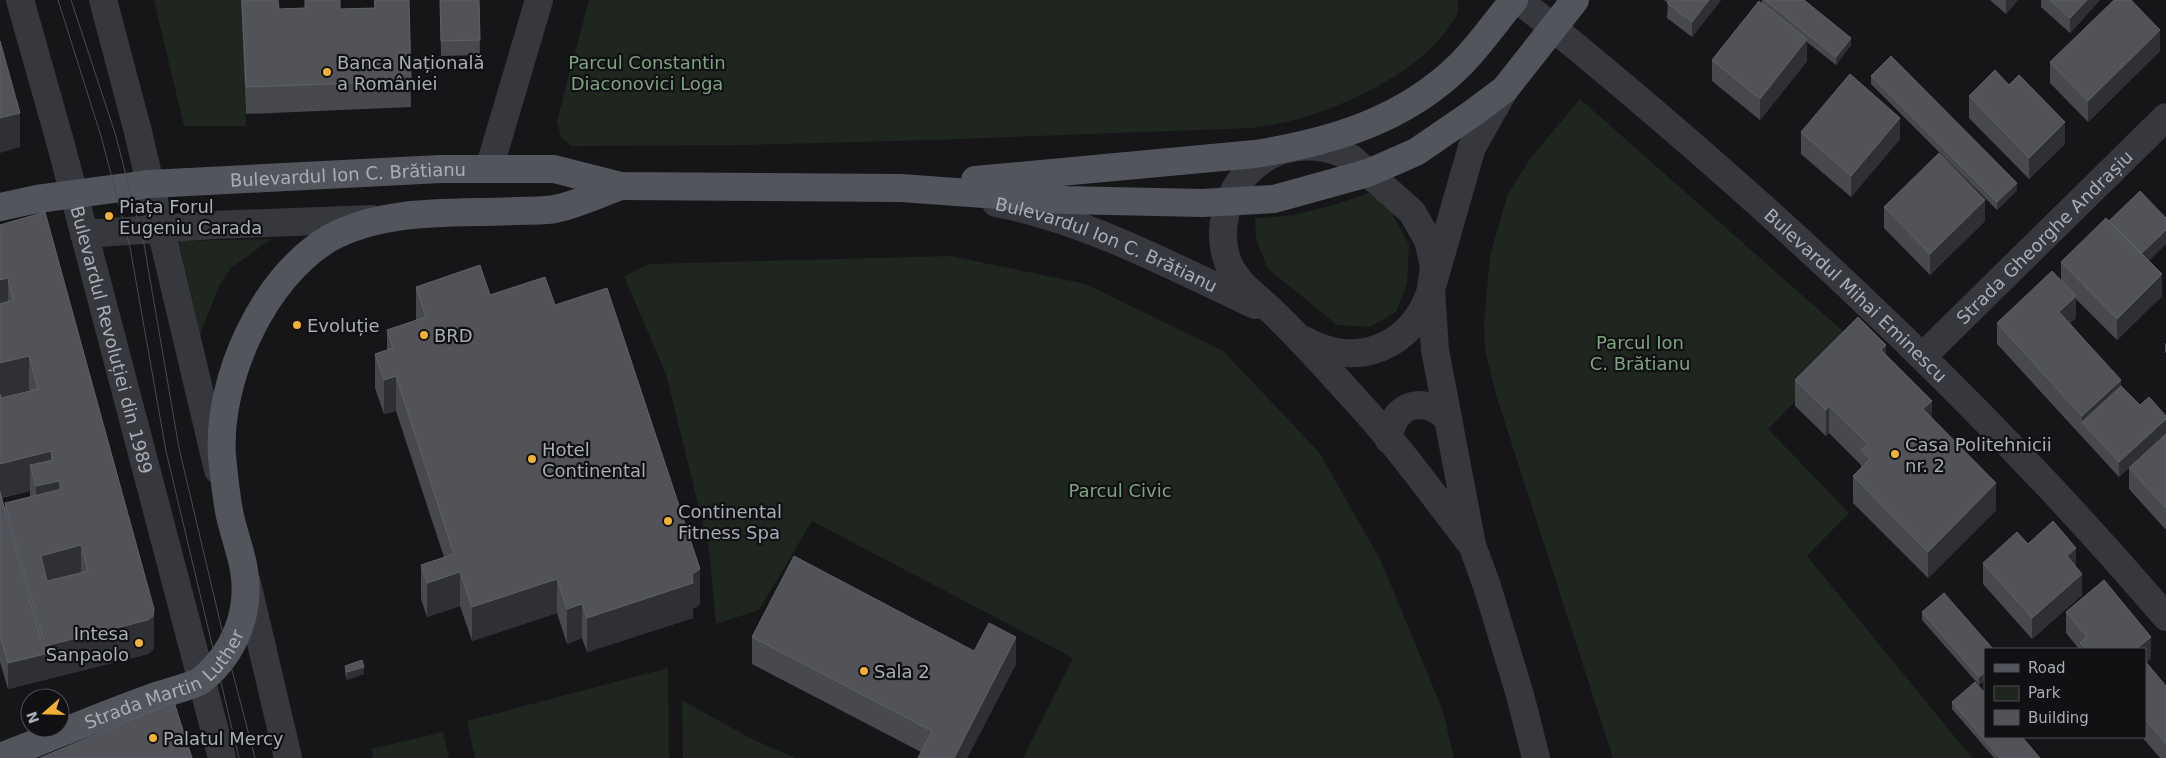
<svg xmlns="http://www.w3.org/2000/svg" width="2166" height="758" font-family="'DejaVu Sans',sans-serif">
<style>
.green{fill:#1e261f}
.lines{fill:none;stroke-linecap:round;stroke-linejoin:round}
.minor{stroke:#37383d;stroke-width:28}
.major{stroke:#53555c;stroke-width:28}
.tram{stroke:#4a4c52;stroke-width:1}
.wall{fill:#47494d;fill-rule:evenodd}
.shaded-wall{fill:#2f3033}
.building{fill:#525359;stroke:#5f6168;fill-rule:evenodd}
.poi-dot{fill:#f2b134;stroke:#111113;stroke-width:2}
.labels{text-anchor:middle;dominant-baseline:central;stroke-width:4.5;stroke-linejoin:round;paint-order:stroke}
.poi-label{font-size:18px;fill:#a8adb8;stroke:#111113;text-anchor:start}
.park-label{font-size:18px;fill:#7fa381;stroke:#111113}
.street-label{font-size:18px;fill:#a8adb8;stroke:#111113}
</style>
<rect width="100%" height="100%" fill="#161618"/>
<path class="green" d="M154,0H241L246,126H184Z
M589,0H1457C1458,3 1459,8 1458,11C1457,17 1451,23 1448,28C1420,69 1356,101 1308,116C1289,122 1271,125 1252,128L932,140L743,145L571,146L561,137L557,121Z
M1580,99L1854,341L1768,429L1849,513L1807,556L1972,758H1613L1497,398L1485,350L1484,325L1490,255L1508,194L1530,159Z
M1369,193L1391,212L1409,245L1407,284L1396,312L1370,327L1337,325L1268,269L1256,239L1255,218C1295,218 1332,206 1369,193Z
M271,239L231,268L219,286L200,334L179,241Z
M951,256L1086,284L1223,351L1319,452L1381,561L1443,711L1454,758H1023L1073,658L812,521L759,610L716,624L709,549L666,374L624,276L649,264Z
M668,668L669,758H475L467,721Z
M682,700L748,737L795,758H683Z
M443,732L449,758H373L371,749Z"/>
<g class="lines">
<g class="minor">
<path id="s1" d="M20,0L61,145L222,758"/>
<path d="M103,0L137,128L218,470"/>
<path id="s2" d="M1519,0C1751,188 1972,390 2166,617"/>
<path d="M489,169L539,0"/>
<path id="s3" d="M996,203C1087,220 1171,266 1255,305"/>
<path d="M84,234L213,225L372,219"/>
<path d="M1304,340C1356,370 1413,347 1431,290L1472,147L1505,89"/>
<path id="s4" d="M1923,356L2166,117"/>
<path d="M1389,440C1391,405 1423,393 1448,419"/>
<path d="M1472,545C1433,495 1396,443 1353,397C1328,369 1302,340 1275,314C1259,298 1239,286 1229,265C1211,221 1235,168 1278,152C1301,143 1330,145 1351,158L1412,212L1428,240L1434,266L1431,290L1435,350L1472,545L1487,586L1520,695L1536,758"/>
<path d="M247,583L288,758"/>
</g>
<g class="major">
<path d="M975,180L1255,154C1331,142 1405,120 1461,64C1480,45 1496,21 1514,0"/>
<path id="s5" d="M0,207L37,199L150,184L440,169H554L621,186L901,188L1065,200L1202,203L1274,199L1368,173L1416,152L1473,113L1505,89L1575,0"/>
<path id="s6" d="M0,757C50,738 100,716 151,698C163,693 195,686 203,679C235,652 251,611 244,570C241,552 234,534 230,516C226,497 224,476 222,456C217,380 263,277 330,238C385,208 453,214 514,211C528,210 545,212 559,208C580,203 601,193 621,186"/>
</g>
<path class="tram" d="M58,0L101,136L130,247L166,451L239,758
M71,0L115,133L144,244L179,448L227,651L255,758"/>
</g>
<path class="wall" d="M241,0H278L279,9L305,8V0L340,9L374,8V0H409L411,107L246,114Z
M440,0H479L480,55L441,56Z
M1664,0H1721L1692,37L1667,18L1668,3Z
M1762,0H1804L1851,45L1836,65L1807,42V61L1760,120L1712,81V60L1762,3Z
M1990,0H2018L2006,14Z
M2041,0H2100L2070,33L2041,7Z
M2160,51L2088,122L2050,83V62Z
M1871,76L2017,190L1997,210L1871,84Z
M1969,96L2065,144L2029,179L1969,118Z
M1801,132L1900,139L1851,197L1801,154Z
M1884,207L1985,221L1930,275L1884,228Z
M2109,221L2149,261L2162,296L2117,340L2076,299V318L2070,323L2121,386L2140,405L2166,416V530L2129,489V468L2119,477L1997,344V323L2061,281V262Z
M0,225L154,644L153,650L148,654L8,689L0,662ZM29,390L30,391L1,398V397ZM30,491V497L5,503V511L2,498Z
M416,287L490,295L555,305L700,604L693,609V618L587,652L582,638L567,644L557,613L472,641L460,606L427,617L421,599V565L444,557L396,411L384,414L375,388V354L387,350V330L416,320Z
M2166,343V353L2165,352V344Z
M1886,355L1996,510L1928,578L1853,503V476L1861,468V465L1829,433L1826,436L1795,406V380Z
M2028,544L2076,567L2082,595L2032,639L1983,584V563Z
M2104,580L2151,637V658L2146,663L2166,686V758H2160L2142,737H2145V649H2079L2066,633V612Z
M1922,612L1985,649V680L1979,685L1922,620Z
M752,637L974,651L1016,664L967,758H918L921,752L752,664Z
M345,666L364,674L347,680L345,673Z
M1952,702L2040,758H1994L1952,709Z"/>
<path class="shaded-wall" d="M1709,0H1721L1692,37V22Z
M2006,0H2018L2006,14Z
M2087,0H2100L2070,33V18Z
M2160,30V51L2088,122V101Z
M1851,38V45L1836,65V57Z
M1807,39V61L1760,120V99Z
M20,113V147L0,153V118Z
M1900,118V139L1851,197V176Z
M2065,122V144L2029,179V158Z
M2017,183V190L1997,210V202Z
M1985,200V221L1930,275V254Z
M2166,230V244L2138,272V257Z
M2162,274V296L2117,340V319Z
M8,278V313L0,315V280Z
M2076,296V318L2059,333V312Z
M1886,345V372L1881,350Z
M29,356V390L0,398V363Z
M396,376V411L384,414V380Z
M2121,380V401L2082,422V416Z
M1932,401V427L1923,409Z
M1829,406V433L1826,436V410Z
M2166,419V434L2119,477V462Z
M51,451V483L59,481V515L36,521V486L30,465V491L0,498V464Z
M1996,483V510L1928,578V552Z
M81,545V579L41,590V556Z
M2076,548V569L2067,556Z
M700,569V604L693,609V618L587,652V618L692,574Z
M460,572V606L427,617V583Z
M2082,574V595L2032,639V618Z
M557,579V613L472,641V607Z
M582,604V638L567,644V609Z
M154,609V644L153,650L148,654L45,680V646Z
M1016,637V664L967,758H954Z
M2151,637V658L2145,664V649H2136Z
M45,654V680L8,689V663Z
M364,667V674L347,680V672Z
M1985,672V680L1979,685V677Z"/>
<path class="building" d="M242,0H278L279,9L305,8V0H340V9L375,8V0H409L411,81L246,87Z
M440,0H479L480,40L441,41Z
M1670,0H1709L1692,22L1667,3Z
M1765,0H1804L1851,38L1836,57Z
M2050,0H2087L2070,18Z
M2114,0H2131L2160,30L2088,101L2050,62Z
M1759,1L1807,39L1760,99L1712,60Z
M0,41L20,113L0,118Z
M1891,56L2017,183L1997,202L1871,76Z
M1995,70L2009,85L2019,75L2065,122L2029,158L1969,96Z
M1850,74L1900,118L1851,176L1801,132Z
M1939,153L1985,200L1930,254L1884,207Z
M2140,191L2166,218V230L2141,254L2109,221Z
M45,212L154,609L153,616L148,620L45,646L5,503L62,489L59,481L36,486L30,465L53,460L51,451L0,464V394L1,398L38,389L29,356L0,363V304L13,300L8,278L0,280V225ZM81,545L88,571L47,581L41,556Z
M2106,218L2162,274L2117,319L2061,262Z
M480,265L490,295L545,277L555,305L607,288L700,569L692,574L693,583L587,618L582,604L567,609L557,579L472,607L460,572L427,583L421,565L454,554L396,376L384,380L375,354L393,348L387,330L426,317L416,287Z
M2052,271L2076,296L2059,312L2121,380L2082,416L1997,323Z
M1858,317L1886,345L1881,350L1932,401L1923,409L1996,483L1928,552L1853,476L1870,459L1861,450L1868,444L1829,406L1826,410L1795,380Z
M2121,386L2140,405L2149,397L2166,416V419L2119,462L2082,422Z
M2166,434V508L2129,468Z
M0,492L45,654L8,663L0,635Z
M2053,521L2076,548L2067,556L2082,574L2032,618L1983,563L2017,532L2028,544Z
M794,556L974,651L989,623L1016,637L954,758H918L932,731L752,637Z
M2104,580L2151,637L2136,649H2086L2080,643L2087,637L2066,612Z
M1944,593L1993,649H1985V672L1979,677L1922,612Z
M362,660L364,667L347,672L345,666Z
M2145,661L2166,686V744L2145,719Z
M1975,682L1985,693V737H2022L2040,758H2000L1952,702Z
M174,702L192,758H40Z"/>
<g class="poi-dot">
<circle cx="327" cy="72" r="5"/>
<circle cx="109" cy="216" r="5"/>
<circle cx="297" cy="325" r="5"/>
<circle cx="424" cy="335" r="5"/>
<circle cx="1895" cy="454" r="5"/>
<circle cx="532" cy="459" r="5"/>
<circle cx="668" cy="521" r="5"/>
<circle cx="139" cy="643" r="5"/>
<circle cx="864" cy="671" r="5"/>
<circle cx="153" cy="738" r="5"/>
</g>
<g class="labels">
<g class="poi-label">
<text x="337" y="62">Banca Națională<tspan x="337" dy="21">a României</tspan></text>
<text x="119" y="206">Piața Forul<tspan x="119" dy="21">Eugeniu Carada</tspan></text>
<text x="307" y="325">Evoluție</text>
<text x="434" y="335">BRD</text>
<text x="1905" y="444">Casa Politehnicii<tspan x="1905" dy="21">nr. 2</tspan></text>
<text x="542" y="449">Hotel<tspan x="542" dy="21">Continental</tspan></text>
<text x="678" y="511">Continental<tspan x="678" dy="21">Fitness Spa</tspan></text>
<text x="129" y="633" text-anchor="end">Intesa<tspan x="129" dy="21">Sanpaolo</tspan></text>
<text x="874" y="671">Sala 2</text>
<text x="163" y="738">Palatul Mercy</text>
</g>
<g class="park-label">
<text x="647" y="62">Parcul Constantin<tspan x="647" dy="21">Diaconovici Loga</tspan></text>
<text x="1640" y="342">Parcul Ion<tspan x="1640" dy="21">C. Brătianu</tspan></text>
<text x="1120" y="490">Parcul Civic</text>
</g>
<g class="street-label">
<text stroke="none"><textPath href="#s5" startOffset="350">Bulevardul Ion C. Brătianu</textPath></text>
<text stroke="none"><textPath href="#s4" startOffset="170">Strada Gheorghe Andrașiu</textPath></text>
<text stroke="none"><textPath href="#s3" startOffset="118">Bulevardul Ion C. Brătianu</textPath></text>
<text stroke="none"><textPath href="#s2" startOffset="448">Bulevardul Mihai Eminescu</textPath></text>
<text stroke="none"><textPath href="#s1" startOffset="352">Bulevardul Revoluției din 1989</textPath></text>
<text stroke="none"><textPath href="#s6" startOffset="185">Strada Martin Luther</textPath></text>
</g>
</g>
<rect x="1984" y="648" width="162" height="90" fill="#111113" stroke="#4d4f55"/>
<rect x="1994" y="664" width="25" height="8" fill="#53555c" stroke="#4d4f55"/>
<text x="2028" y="673" font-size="15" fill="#a8adb8">Road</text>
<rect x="1994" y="686" width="25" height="15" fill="#1e261f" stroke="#4d4f55"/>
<text x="2028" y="698" font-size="15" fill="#a8adb8">Park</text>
<rect x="1994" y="710" width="25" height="15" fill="#525359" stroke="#4d4f55"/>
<text x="2028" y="723" font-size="15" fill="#a8adb8">Building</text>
<g transform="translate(45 713) rotate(250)"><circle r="24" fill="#111113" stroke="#4d4f55"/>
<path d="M0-4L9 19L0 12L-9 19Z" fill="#f2b134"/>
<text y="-8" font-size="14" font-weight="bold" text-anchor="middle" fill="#a8adb8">N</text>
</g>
</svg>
